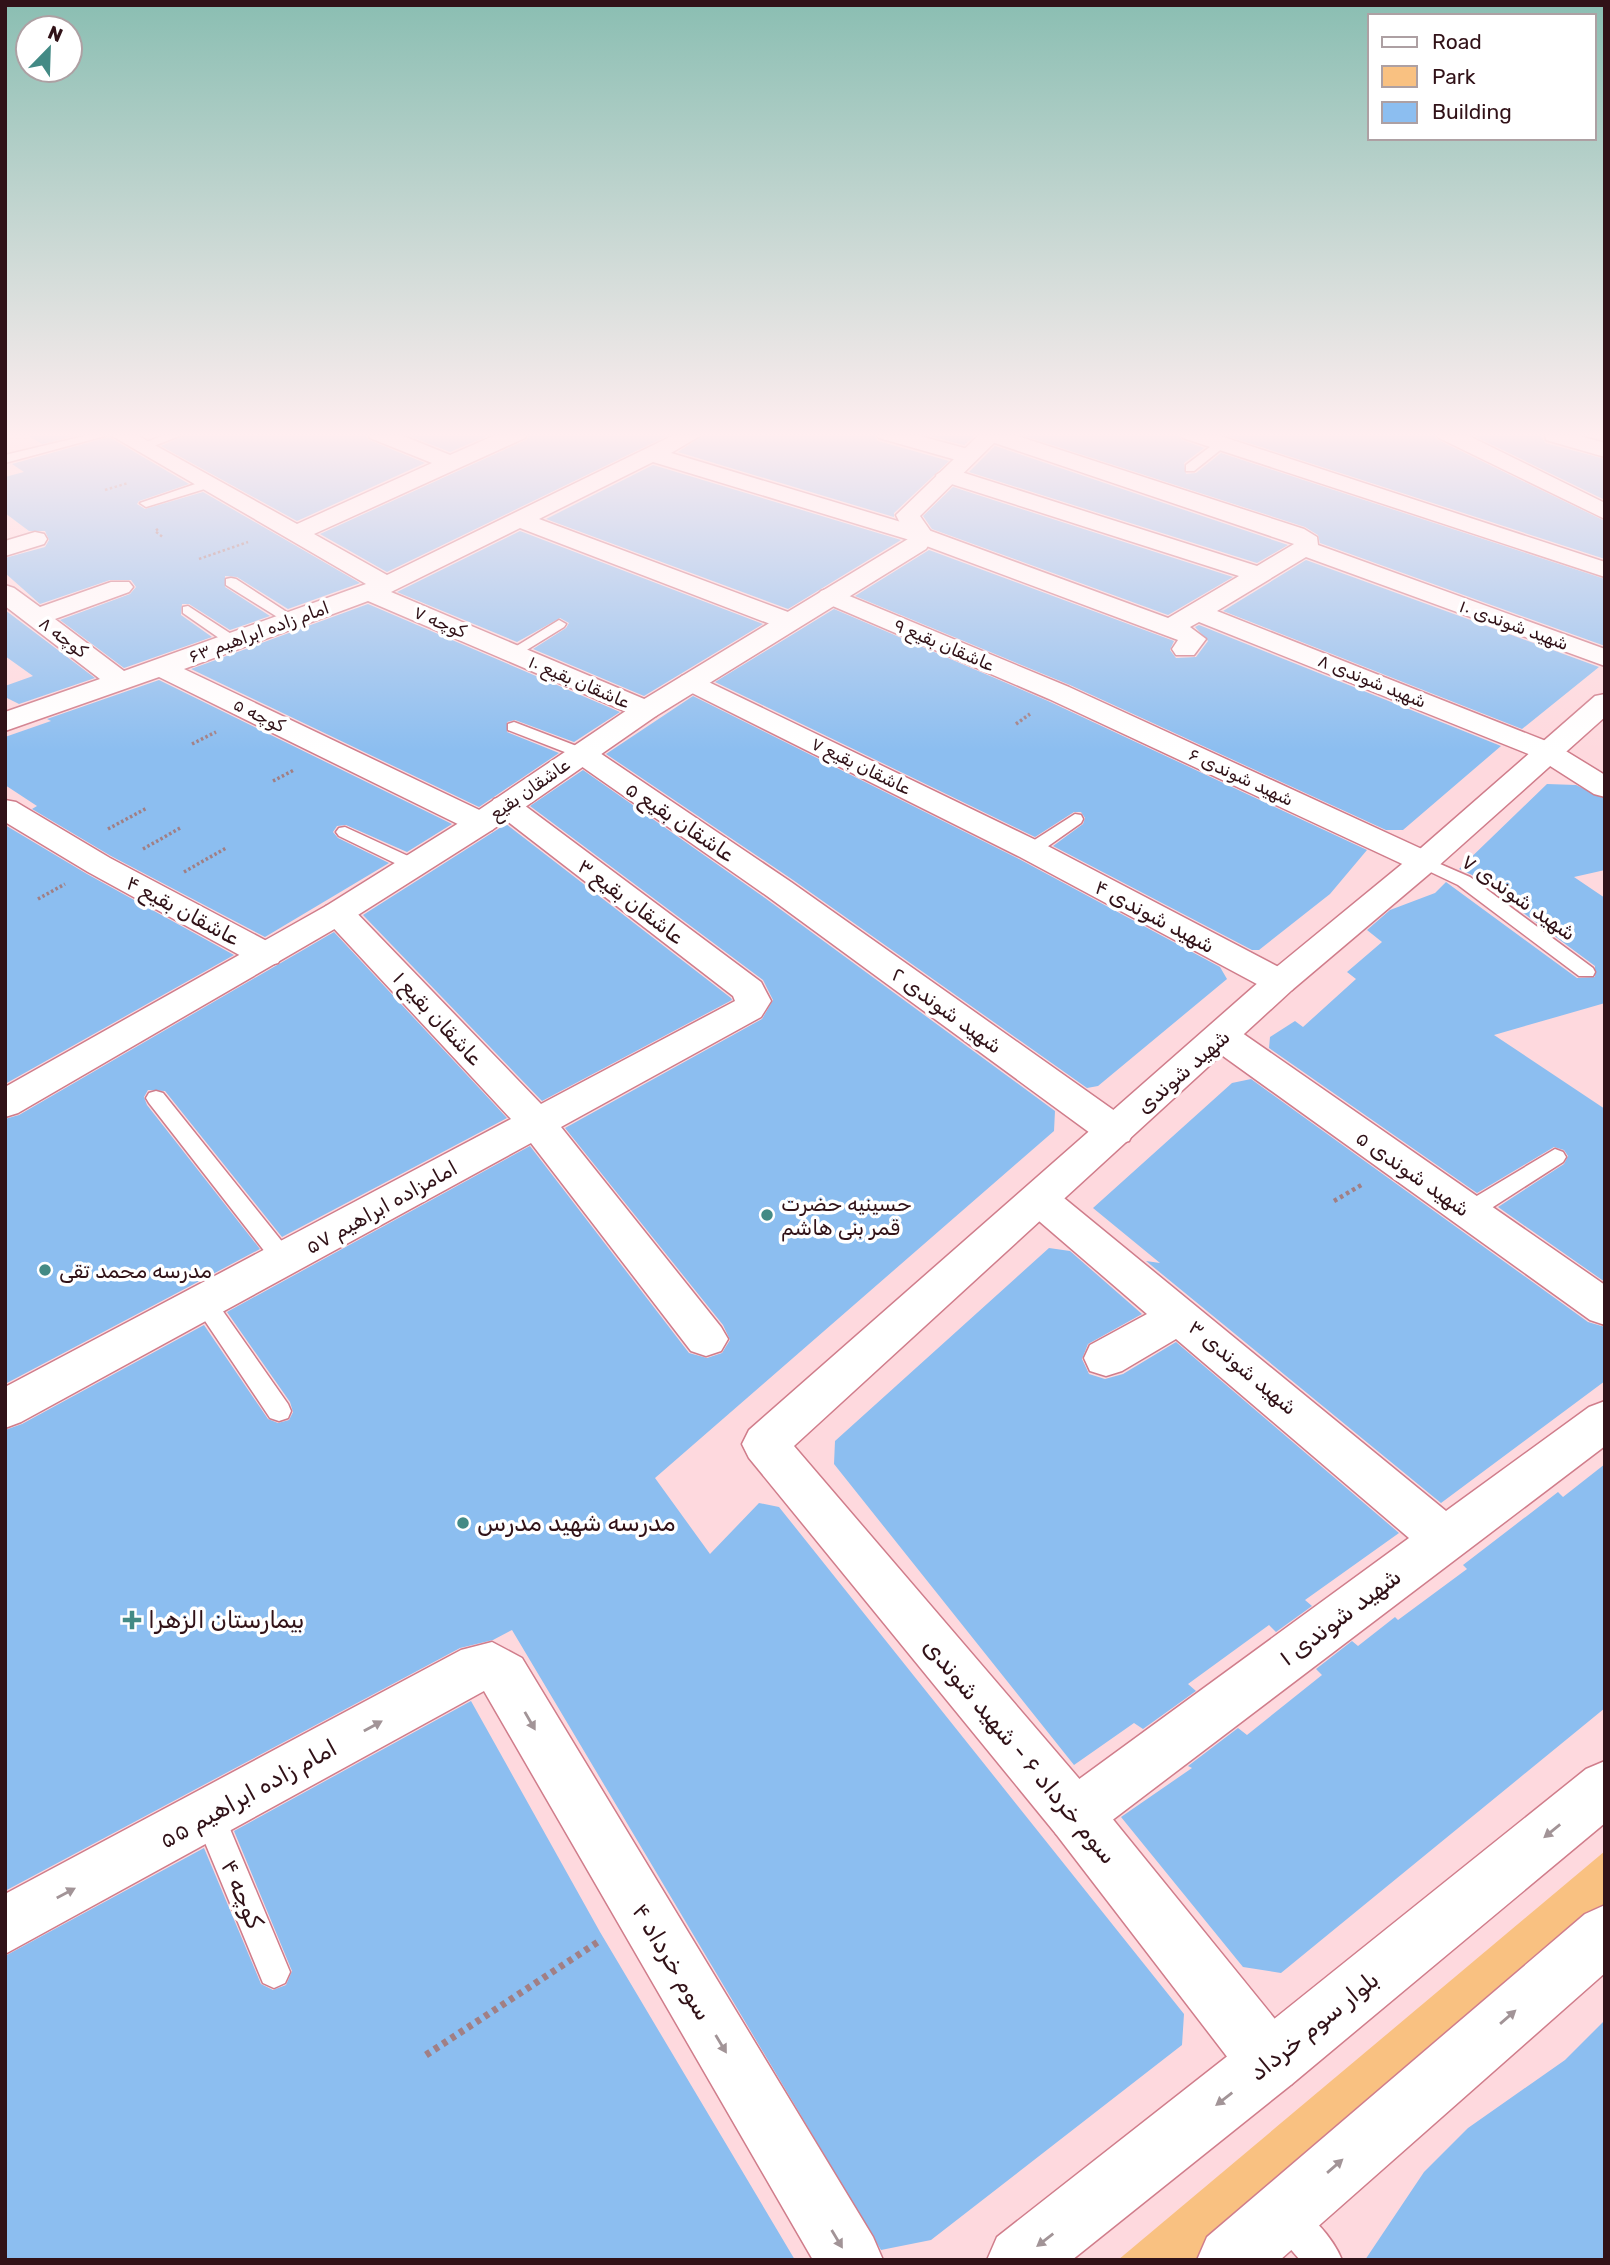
<svg xmlns="http://www.w3.org/2000/svg" width="1610" height="2265" font-family="Rubik,'Noto Sans Arabic',sans-serif">
<style>
.green{fill:#f9c181}
.building{fill:#8cbef0}
.lines{fill:none;stroke-linecap:round;stroke-linejoin:round}
.service-casing{stroke:#d07d8b;stroke-width:3}
.minor-casing{stroke:#d07d8b;stroke-width:3}
.tertiary-casing{stroke:#d07d8b;stroke-width:3}
.secondary-casing{stroke:#d07d8b;stroke-width:3}
.path-far3{stroke:#a17f84;stroke-width:2.5;stroke-dasharray:2.5 2.5;stroke-linecap:butt}
.path-far2{stroke:#a17f84;stroke-width:3.5;stroke-dasharray:2.5 2.5;stroke-linecap:butt}
.path-far1{stroke:#a17f84;stroke-width:4.5;stroke-dasharray:3.5 3.5;stroke-linecap:butt}
.path{stroke:#a17f84;stroke-width:7;stroke-dasharray:5 5;stroke-linecap:butt}
.service{fill:#fff;fill-rule:evenodd}
.minor{fill:#fff;fill-rule:evenodd}
.tertiary{fill:#fff;fill-rule:evenodd}
.secondary{fill:#fff;fill-rule:evenodd}
.oneway{fill:#a29497}
.poi-dot{fill:#438a85;stroke:#fff;stroke-width:2.5}
.labels{text-anchor:middle;dominant-baseline:central;stroke-width:7;stroke-linejoin:round;paint-order:stroke}
.far-street-label{font-size:18px;fill:#311218;stroke:#fff}
.street-label{font-size:21px;fill:#311218;stroke:#fff}
.poi-label{font-size:21px;fill:#311218;stroke:#fff;text-anchor:start}
.near-poi-label{font-size:24px;fill:#311218;stroke:#fff;text-anchor:start}
.near-street-label{font-size:24px;fill:#311218;stroke:#fff}
</style>
<rect width="100%" height="100%" fill="#fed9de"/>
<path class="green" d="M1605,1851V1911L1202,2260H1118Z"/>
<path class="building" d="M24,433H87L42,444Z
M190,433H364L369,440L425,463L297,521L161,446Z
M402,433H494L450,452Z
M531,433H673L387,572L320,534L526,440Z
M707,433H873L878,441L949,461L894,513V517L678,452Z
M918,433H978L964,445Z
M1015,433H1177L1182,440L1204,448L1184,463L1186,474L1196,473L1221,453L1605,579V646L1320,543L1318,535L1305,527Z
M1218,433H1433L1438,440L1605,521V559Z
M1468,433H1540L1545,443L1605,459V500Z
M109,437L189,484L139,501L137,504L145,509L203,492L360,583L288,609L237,577L225,576V587L270,616L230,630L189,604H182L181,615L212,637L124,668L60,620L130,594L136,587L131,580H110L40,604L5,573V558L45,547L49,540L45,531H29L5,513V477L24,472L12,464Z
M995,446L1288,545L1257,563L969,472Z
M653,465L901,540L788,609L546,519Z
M953,487L1233,577L1168,615L932,529L923,516Z
M520,531L763,624L644,696L533,649L566,628L569,623L560,618L517,642L397,592Z
M929,550L1174,641L1170,650L1176,658L1196,657L1208,641L1195,627L1199,625L1501,746L1403,830H1386L1070,685L855,596Z
M1306,560L1599,667L1522,729L1223,611Z
M368,604L620,712L574,742L515,720L507,722V732L559,753L479,807L191,669Z
M834,609L1048,701L1367,850L1330,894L1259,950H1252L1053,846L1083,824L1085,818L1081,812H1074L1035,837L715,682Z
M5,610L95,678L19,704L5,697V686L33,676L5,656Z
M159,680L452,824L407,852L346,825L337,826L333,832L338,838L389,863L265,937L111,856L32,809L37,806L5,785V737L51,721L47,719Z
M693,696L1019,859L1220,967L1227,979L1098,1086L1087,1088L793,880L606,754Z
M583,770L765,898L1055,1111L1054,1131L655,1478L710,1554L759,1503L779,1507L1184,2014L1182,2045L931,2240L881,2250L512,1630L493,1640L460,1648L5,1891V1430L22,1424L204,1325L268,1419L278,1423L289,1420L293,1412L290,1402L227,1312L530,1146L689,1353L707,1358L722,1353L730,1340L723,1325L565,1128L762,1019L773,1000L763,980L530,806Z
M1547,784L1576,785L1605,799V870L1574,877L1605,898V1003L1494,1035L1605,1109V1282L1498,1207L1564,1164L1568,1156L1564,1150L1554,1147L1477,1193L1269,1048L1270,1037L1295,1021L1303,1027L1356,979L1347,972L1382,942L1367,930L1390,910L1435,893L1446,882L1577,978L1595,977V966L1472,875L1459,869Z
M506,824L731,998L732,1000L542,1101L363,915Z
M5,825L87,874L234,955L5,1084Z
M334,932L507,1118L282,1237L165,1091L148,1090L144,1097L147,1105L260,1249L5,1384V1119L19,1115Z
M1251,1079L1588,1322L1605,1327V1381L1441,1503L1146,1261L1160,1263L1093,1208L1232,1083Z
M1049,1248L1070,1251L1142,1314L1088,1344L1082,1359L1089,1374L1105,1379L1123,1374L1176,1342L1399,1533L1305,1600L1312,1606L1276,1632L1269,1625L1188,1684L1196,1691L1143,1729L1134,1723L1074,1765L834,1464L835,1441Z
M1605,1464V1708L1281,1973L1243,1967L1121,1817L1192,1768L1188,1766L1238,1728L1247,1735L1322,1675L1316,1669L1352,1641L1358,1646L1395,1617L1398,1620L1467,1569L1463,1565L1558,1492L1563,1497Z
M471,1701L600,1932L795,2260H5V1956L204,1848L261,1984L273,1990L286,1985L292,1971L234,1831Z
M1605,2020V2260H1365L1424,2172L1468,2128L1565,2060Z"/>
<g class="lines">
<defs>
<path id="service" d="M97,433H116L5,463V455Z
M170,433H187L146,449L136,446Z
M1219,440L1229,443L1194,471H1186V465Z
M207,480L211,481V487L146,507L140,503Z
M231,578L236,579L299,620L287,623L226,585V579Z
M188,606L239,639V645H229L183,613V607Z
M559,620L566,624L564,627L517,656L512,657L505,653Z
M514,722L587,750L589,753L581,758L575,756L508,730V724Z
M1075,814L1081,815L1083,819L1081,823L1037,854H1025L1022,850L1025,846Z
M345,827L419,861L422,865L419,869H407L339,836L336,832L339,828Z
M1424,857L1470,877L1593,968L1595,972L1593,976H1579L1458,885L1418,866L1415,862L1418,858Z
M156,1091L163,1093L292,1254L295,1260L292,1266L284,1269L276,1266L149,1103L146,1098L149,1093Z
M1555,1149L1563,1152L1566,1157L1563,1162L1476,1218H1460L1457,1212L1460,1206Z
M205,1294L213,1297L288,1404L291,1411L288,1418L279,1421L270,1418L197,1309L193,1303L197,1297Z
M209,1801L220,1805L290,1972L285,1983L274,1988L263,1983L194,1816L198,1805Z
M1285,2199C1307,2209 1333,2237 1342,2260H1300L1273,2229L1267,2217L1273,2205Z"/>
<path id="minor" d="M107,433H133L297,524L432,463L370,438L367,433H396L450,455L500,433H528L525,438L314,534L387,575L678,433H705L671,453L931,531L1168,618L1239,576L939,480L936,475L947,468L955,470L1257,566L1294,544L983,439L980,434L1008,433L1304,529L1317,537L1318,545L1605,649V666L1306,557L1217,611L1556,745L1605,775V797L1594,794L1536,757L1199,622L1190,627L1206,639L1194,655H1176L1172,649L1178,640L913,541L653,462L539,519L796,615L800,621L796,627H778L520,528L391,592L656,704L660,710L656,716L646,718L636,716L368,601L184,669L492,816L497,823L492,830L481,832L470,830L159,677L5,731V712L100,679L5,606V585L14,588L40,607L111,582H129L133,587L129,592L55,619L124,671L366,584Z
M876,433H909L975,451L978,456L967,463L879,438Z
M1180,433H1211L1605,562V577L1183,438Z
M1545,433H1569L1605,443V457L1546,440Z
M35,532L44,534L47,539L44,544L5,556V541Z
M830,588L1069,687L1435,855L1440,862L1435,869L1424,872L1413,869L1049,699L821,601L817,596L821,591Z
M692,674L1042,843L1292,974L1297,982L1292,990L1280,993L1268,990L1020,857L682,688L678,682L682,676Z
M581,744L591,747L791,882L1129,1121L1134,1131L1129,1141L1115,1145L1101,1141L767,896L571,759L566,753L571,747Z
M505,796L516,799L761,982L771,1001L761,1017L561,1127L721,1327L728,1339L721,1351L706,1356L691,1351L531,1143L21,1422L5,1428V1387L511,1119L326,920L321,913L326,906L338,903L350,906L541,1104L735,1001L733,996L494,811L490,805L494,799Z
M5,800L16,802L110,858L278,947L283,955L278,963L266,966L254,963L88,872L5,822Z
M1222,1025L1235,1028L1605,1285V1325L1590,1320L1209,1046L1204,1037L1209,1028Z
M1039,1184L1053,1189L1446,1511L1589,1407L1605,1401V1446L1094,1834L1075,1842L1056,1834L1048,1815L1056,1796L1409,1538L1176,1339L1122,1371L1106,1376L1090,1371L1084,1358L1090,1345L1147,1314L1025,1209L1019,1199L1025,1189Z
M492,1642L522,1658L873,2237L883,2260H813L484,1691L5,1954V1894L461,1650Z"/>
<path id="tertiary" d="M981,433H1004L920,516L934,536L926,549L656,716L492,830L350,920L18,1113L5,1117V1087L326,906L470,816L636,704L908,539L896,515Z
M1436,433H1463L1605,503V519L1439,438Z
M1605,694V717L1435,869L1292,990L794,1446L1094,1796L1292,2040L1300,2062L1292,2084L1270,2092L1248,2084L1056,1834L749,1458L742,1444L749,1430L1268,974L1413,855L1595,696Z"/>
<path id="secondary" d="M1605,1761V1823L1292,2084L1072,2260H987L997,2237L1248,2040L1586,1769Z
M1605,1905V1973L1280,2260H1197L1207,2237L1585,1914Z"/>
</defs>
<use href="#service" class="service-casing"/>
<use href="#minor" class="minor-casing"/>
<use href="#tertiary" class="tertiary-casing"/>
<use href="#secondary" class="secondary-casing"/>
<path class="path-far3" d="M105,490L128,483
M158,529L155,531L164,538
M199,559L248,542"/>
<path class="path-far2" d="M1016,724L1030,714
M192,744L216,732
M273,781L294,770
M108,829L147,808
M143,849L182,827
M184,872L226,848
M38,899L65,884"/>
<path class="path-far1" d="M1334,1201L1363,1184"/>
<path class="path" d="M426,2055L601,1940"/>
<use href="#service" class="service"/>
<use href="#minor" class="minor"/>
<use href="#tertiary" class="tertiary"/>
<use href="#secondary" class="secondary"/>
</g>
<defs><path id="oneway-solid" d="M-6-.8H1V-3.2L6.5 0L1 3.2V.8H-6Z" transform="scale(1.75)"/></defs>
<g class="oneway">
<use href="#oneway-solid" transform="translate(530 1721) rotate(60)"/>
<use href="#oneway-solid" transform="translate(373 1726) rotate(-29)"/>
<use href="#oneway-solid" transform="translate(1552 1831) rotate(141)"/>
<use href="#oneway-solid" transform="translate(66 1893) rotate(-28)"/>
<use href="#oneway-solid" transform="translate(1508 2017) rotate(-41)"/>
<use href="#oneway-solid" transform="translate(721 2044) rotate(59)"/>
<use href="#oneway-solid" transform="translate(1224 2099) rotate(142)"/>
<use href="#oneway-solid" transform="translate(1335 2166) rotate(-41)"/>
<use href="#oneway-solid" transform="translate(837 2239) rotate(59)"/>
<use href="#oneway-solid" transform="translate(1045 2240) rotate(142)"/>
</g>
<linearGradient id="sky" x2="0" y2="1"><stop stop-color="#8abeb2"/><stop offset="0.58" stop-color="#ffeef0"/><stop offset="1" stop-color="#ffeef0" stop-opacity="0"/></linearGradient>
<rect width="1610" height="750" fill="url(#sky)"/>
<g class="poi-dot">
<circle cx="767" cy="1215" r="7"/>
<circle cx="45" cy="1270" r="7"/>
<circle cx="463" cy="1523" r="7"/>
<path d="M128.5 1609.5h7v7h7v7h-7v7h-7v-7h-7v-7h7z"/>
</g>
<g class="labels">
<g class="far-street-label">
<text transform="translate(440 622) rotate(23)">کوچه ۷</text>
<text transform="translate(1514 625) rotate(20)">شهید شوندی ۱۰</text>
<text transform="translate(259 632) rotate(-20)">امام زاده ابراهیم ۶۳</text>
<text transform="translate(63 637) rotate(37)">کوچه ۸</text>
<text transform="translate(944 645) rotate(23)">عاشقان بقیع ۹</text>
<text transform="translate(1372 681) rotate(22)">شهید شوندی ۸</text>
<text transform="translate(579 682) rotate(23)">عاشقان بقیع ۱۰</text>
<text transform="translate(259 715) rotate(26)">کوچه ۵</text>
<text transform="translate(861 766) rotate(26)">عاشقان بقیع ۷</text>
<text transform="translate(1241 777) rotate(25)">شهید شوندی ۶</text>
<text transform="translate(530 789) rotate(-35)">عاشقان بقیع</text>
</g>
<g class="street-label">
<text transform="translate(680 821) rotate(34)">عاشقان بقیع ۵</text>
<text transform="translate(1519 897) rotate(35)">شهید شوندی ۷</text>
<text transform="translate(631 901) rotate(37)">عاشقان بقیع ۳</text>
<text transform="translate(183 910) rotate(28)">عاشقان بقیع ۴</text>
<text transform="translate(1155 916) rotate(28)">شهید شوندی ۴</text>
<text transform="translate(947 1010) rotate(36)">شهید شوندی ۲</text>
<text transform="translate(438 1018) rotate(47)">عاشقان بقیع ۱</text>
<text transform="translate(1183 1071) rotate(-41)">شهید شوندی</text>
<text transform="translate(1413 1173) rotate(35)">شهید شوندی ۵</text>
<text transform="translate(381 1207) rotate(-29)">امامزاده ابراهیم ۵۷</text>
<text transform="translate(1243 1367) rotate(40)">شهید شوندی ۳</text>
</g>
<g class="poi-label">
<text x="781" y="1203">حسینیه حضرت<tspan x="781" dy="24">قمر بنی هاشم</tspan></text>
<text x="59" y="1270">مدرسه محمد تقی</text>
</g>
<g class="near-poi-label">
<text x="477" y="1523">مدرسه شهید مدرس</text>
<text x="148" y="1620">بیمارستان الزهرا</text>
</g>
<g class="near-street-label">
<text transform="translate(1340 1617) rotate(-37)">شهید شوندی ۱</text>
<text transform="translate(1020 1751) rotate(50)">سوم خرداد ۶ - شهید شوندی</text>
<text transform="translate(248 1794) rotate(-29)">امام زاده ابراهیم ۵۵</text>
<text transform="translate(242 1894) rotate(67)">کوچه ۴</text>
<text transform="translate(672 1962) rotate(59)">سوم خرداد ۴</text>
<text transform="translate(1314 2026) rotate(-39)">بلوار سوم خرداد</text>
</g>
</g>
<rect width="1610" height="2265" fill="none" stroke="#311218" stroke-width="14"/>
<rect x="1368" y="14" width="228" height="126" fill="#ffffff" stroke="#ada0a3" stroke-width="2"/>
<rect x="1382" y="37" width="35" height="10" fill="#ffffff" stroke="#ada0a3" stroke-width="2"/>
<text x="1432" y="49" font-size="21" fill="#311218">Road</text>
<rect x="1382" y="66" width="35" height="21" fill="#f9c181" stroke="#ada0a3" stroke-width="2"/>
<text x="1432" y="84" font-size="21" fill="#311218">Park</text>
<rect x="1382" y="102" width="35" height="21" fill="#8cbef0" stroke="#ada0a3" stroke-width="2"/>
<text x="1432" y="119" font-size="21" fill="#311218">Building</text>
<g transform="translate(49 49) rotate(23)"><circle r="33" fill="#ffffff" stroke="#ada0a3" stroke-width="2"/>
<path d="M0-5L12 26L0 18L-12 26Z" fill="#438a85"/>
<text y="-10" font-size="19" font-weight="bold" text-anchor="middle" fill="#311218">N</text>
</g>
</svg>
